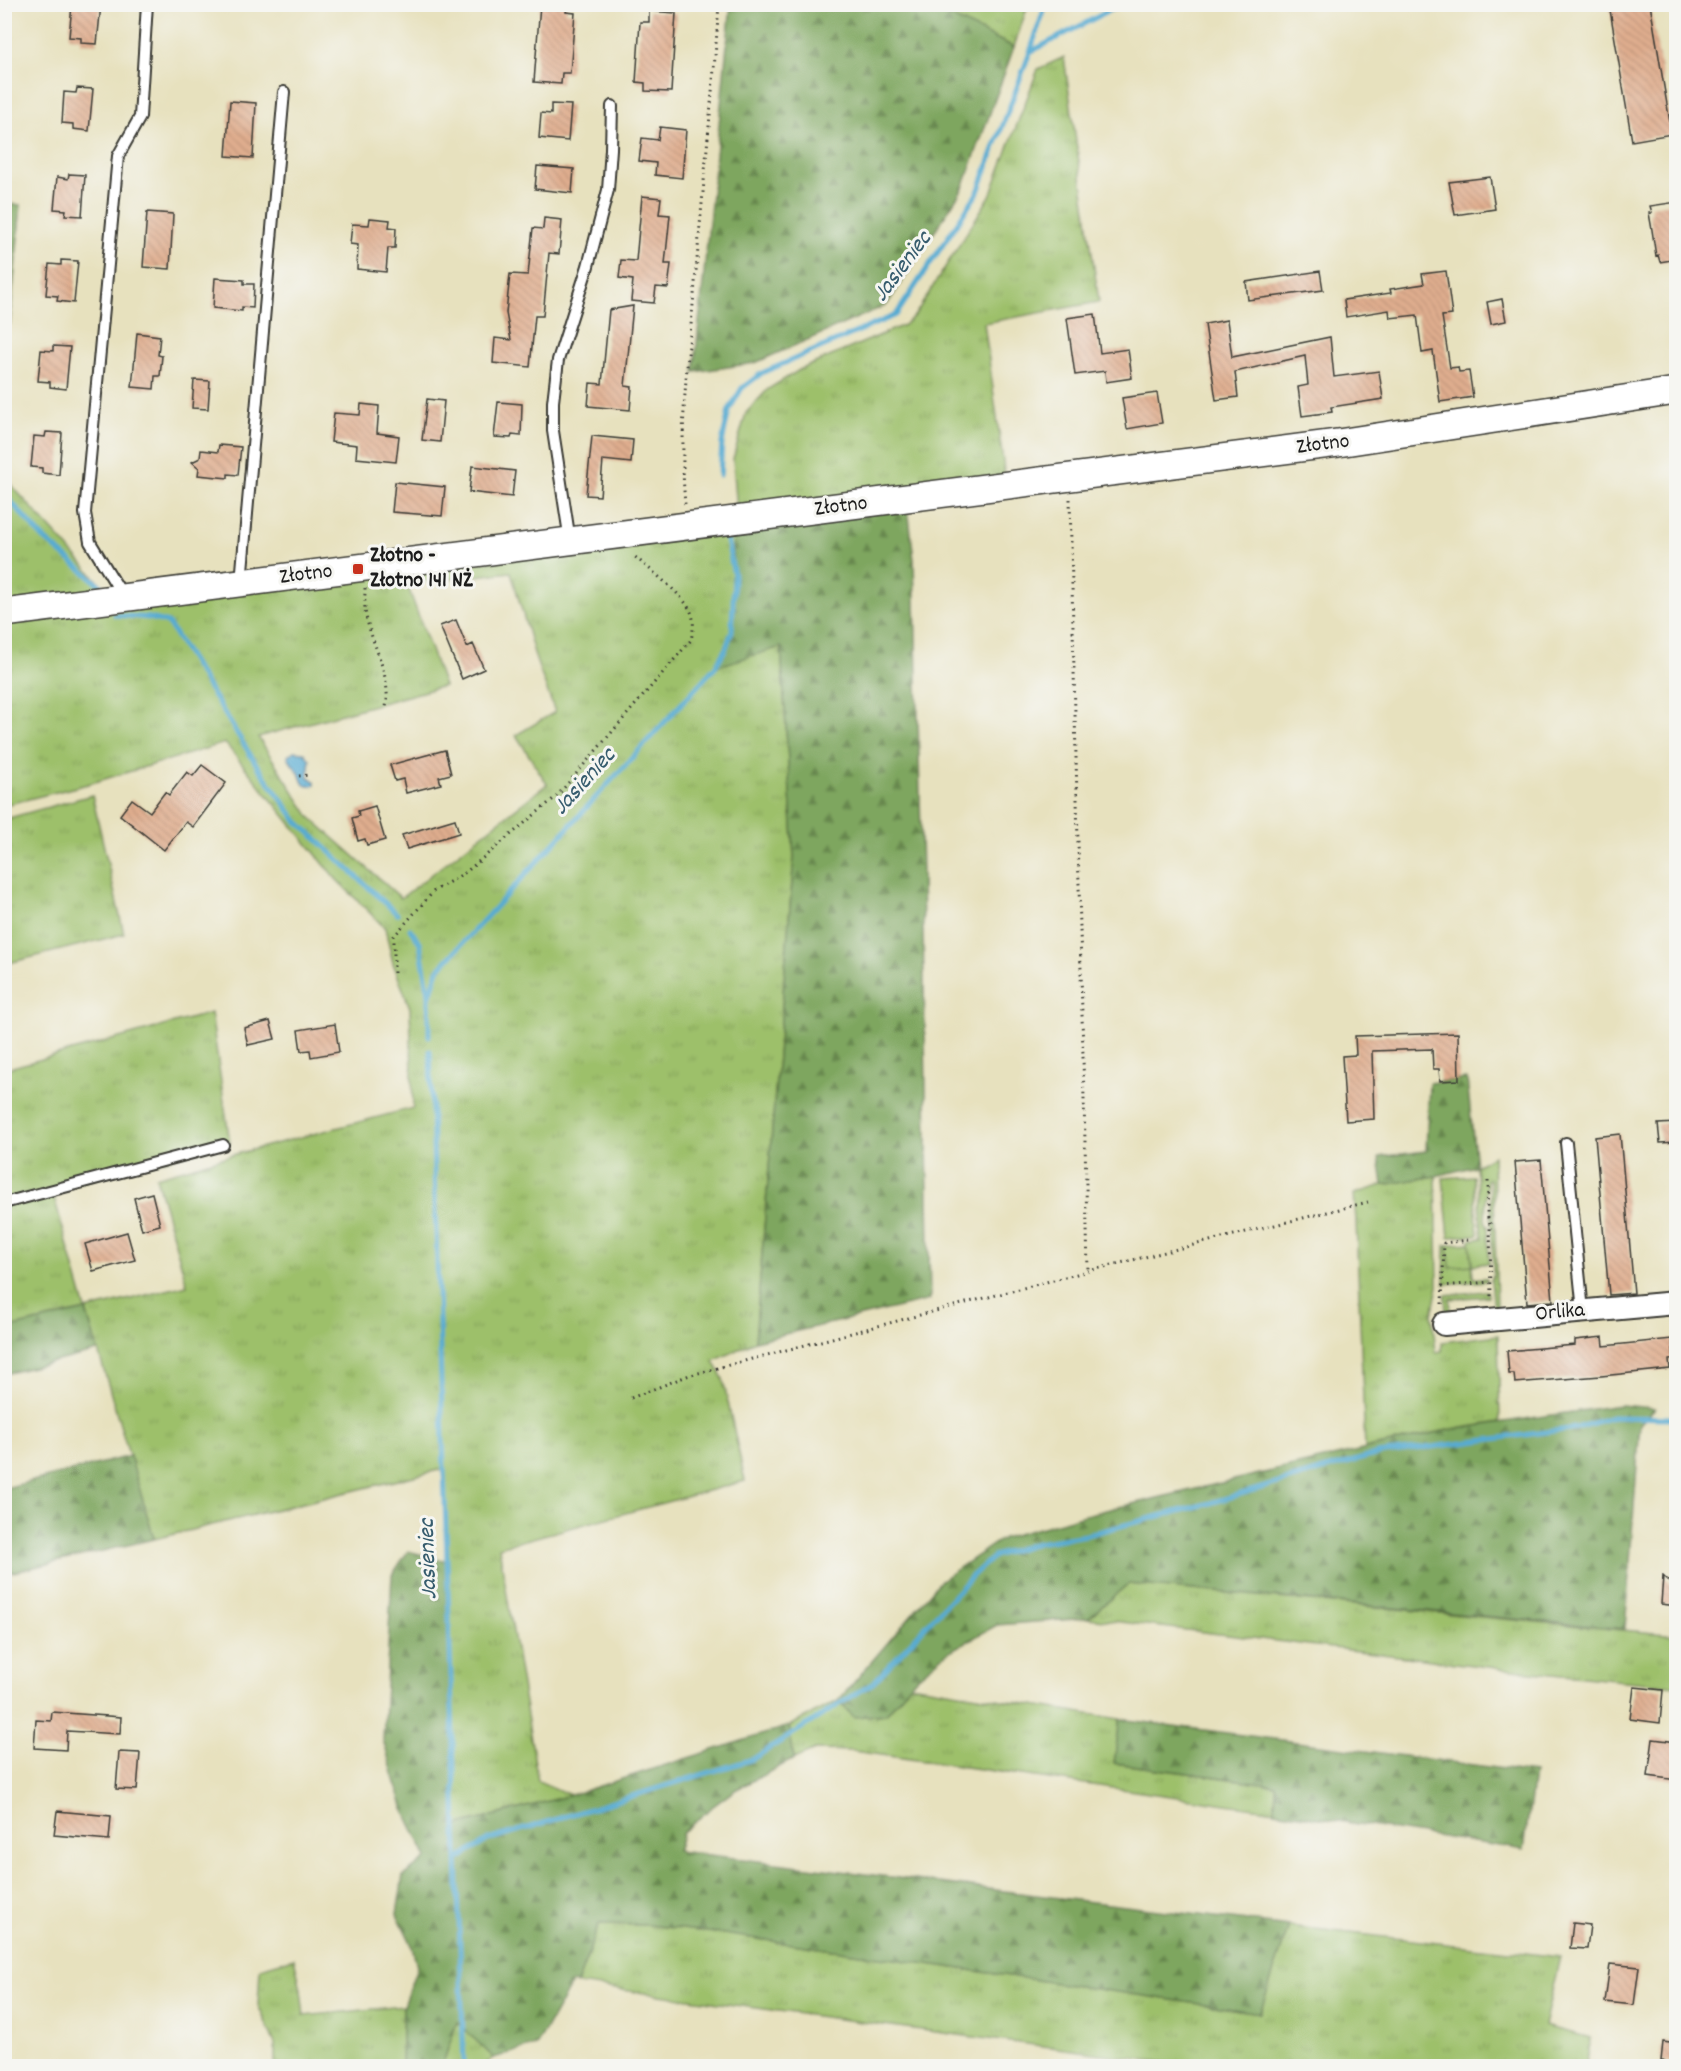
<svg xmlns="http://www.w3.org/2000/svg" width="1681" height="2071" font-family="Dekko,sans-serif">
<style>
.grass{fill:url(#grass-tufts);stroke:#5c6e43;stroke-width:1.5;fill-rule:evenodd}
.forest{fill:url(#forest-firs);stroke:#4d613d;stroke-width:1.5}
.pitch{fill:#9dc06a;stroke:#5c6e43;stroke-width:1.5}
.water{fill:#56abd2;stroke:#396477;stroke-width:1.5}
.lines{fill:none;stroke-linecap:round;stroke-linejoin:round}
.stream{stroke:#56abd2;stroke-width:5}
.building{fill:url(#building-back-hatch)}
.service-casing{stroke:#3a3a34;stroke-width:14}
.minor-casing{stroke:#3a3a34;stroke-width:26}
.tertiary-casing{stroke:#3a3a34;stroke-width:30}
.path{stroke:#3a3a34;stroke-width:3;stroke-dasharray:1.5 4.5;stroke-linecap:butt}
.service{stroke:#fff;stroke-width:10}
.minor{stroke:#fff;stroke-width:22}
.tertiary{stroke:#fff;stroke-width:27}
.poi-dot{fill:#c8321e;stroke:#f6f6f2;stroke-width:2}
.labels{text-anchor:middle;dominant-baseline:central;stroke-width:6;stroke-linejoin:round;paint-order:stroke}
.street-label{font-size:22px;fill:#1c1c1c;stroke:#f6f6f2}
.poi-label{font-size:22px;font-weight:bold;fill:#1c1c1c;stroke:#f6f6f2;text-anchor:start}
.water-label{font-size:24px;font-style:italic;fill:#365c6e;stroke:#f6f6f2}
</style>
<defs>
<pattern id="grass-tufts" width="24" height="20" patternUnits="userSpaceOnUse" patternTransform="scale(1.5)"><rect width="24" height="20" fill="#9dc06a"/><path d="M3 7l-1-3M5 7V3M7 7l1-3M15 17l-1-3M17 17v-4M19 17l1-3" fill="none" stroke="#87a45b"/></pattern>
<pattern id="forest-firs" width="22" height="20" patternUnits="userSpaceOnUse" patternTransform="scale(1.5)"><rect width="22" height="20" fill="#7ea65e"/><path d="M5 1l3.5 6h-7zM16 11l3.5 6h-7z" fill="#66864d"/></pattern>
<pattern id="building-back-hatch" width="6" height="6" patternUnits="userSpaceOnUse" patternTransform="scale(1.5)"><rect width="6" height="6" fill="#dfad8e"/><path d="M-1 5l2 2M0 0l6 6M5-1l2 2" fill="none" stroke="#bf947a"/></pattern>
</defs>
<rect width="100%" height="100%" fill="#f6f6f2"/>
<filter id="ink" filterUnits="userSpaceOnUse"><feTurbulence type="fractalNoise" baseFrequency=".0167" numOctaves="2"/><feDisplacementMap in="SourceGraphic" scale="12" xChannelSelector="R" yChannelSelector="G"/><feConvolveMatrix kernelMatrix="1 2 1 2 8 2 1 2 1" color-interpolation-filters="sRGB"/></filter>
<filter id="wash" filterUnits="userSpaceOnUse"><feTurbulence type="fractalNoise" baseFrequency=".008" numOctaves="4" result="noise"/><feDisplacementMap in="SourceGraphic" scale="24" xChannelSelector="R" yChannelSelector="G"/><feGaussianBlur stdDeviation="1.35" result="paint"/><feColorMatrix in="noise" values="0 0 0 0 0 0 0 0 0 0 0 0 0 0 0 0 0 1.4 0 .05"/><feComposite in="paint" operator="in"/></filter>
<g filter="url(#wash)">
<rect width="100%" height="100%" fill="#e7e1be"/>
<path class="grass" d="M934,5H1028L1014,47L941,13Z
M1064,57L1099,302L984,323L1005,476L737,512L733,459L746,413L768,389L801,369L904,325L915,315L990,196L1038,69Z
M4,477L108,592L5,606Z
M733,531L732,631L726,648L715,666L781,646L794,857L755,1341L714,1361L723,1379L745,1481L499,1547L538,1781L571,1795L456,1826L443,1469L154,1539L86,1310L5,1329V1069L211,1013L230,1143L52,1190L86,1310L187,1285L156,1177L232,1155L413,1108L410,1008L393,963L385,928L336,879L225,743L88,784L5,805L4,620ZM511,572L536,660L555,712L516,735L547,784L401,898L310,817L258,737L444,686L407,584Z
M92,795L124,934L5,964V819Z
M1493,1156L1497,1309H1494L1491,1280L1493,1275L1490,1179L1487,1180L1485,1220L1488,1227L1489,1263L1472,1265L1473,1278H1486L1487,1281L1444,1284L1445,1245H1448L1450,1266L1472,1265L1470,1240L1482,1238L1476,1166Z
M1436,1176L1438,1286L1432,1315L1436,1352L1442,1351V1342L1498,1335L1500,1422L1443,1431L1365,1449L1356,1221L1354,1194L1383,1185Z
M1487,1291L1488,1296L1450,1299L1451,1314L1446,1313L1445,1295Z
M1128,1584L1676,1635V1686L1521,1671L1088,1618Z
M910,1685L1120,1719L1114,1763L1276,1785L1275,1811L853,1751L815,1750L794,1759L789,1726L838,1701L854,1717L886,1714Z
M599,1924L648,1925L724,1934L1260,2013L1289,1926L1560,1957L1544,2026L1591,2038L1586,2066H1191L577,1984Z
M294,1958L301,1989L304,2016L403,2006L401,2066H275V2044L258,2005L260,1968Z
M457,2021L494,2058L483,2066H442Z"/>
<path class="forest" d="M731,5H934L942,13L1014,47L963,188L887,305L755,363L694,372Z
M4,204L21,205L10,324L4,323Z
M908,507L914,560L922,874L930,1300L755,1341L794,857L781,647L715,667L732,631L733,531Z
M1467,1079L1476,1166L1436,1176L1383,1185L1379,1157L1426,1151L1429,1083Z
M86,1310L98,1351L5,1374V1329Z
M1620,1405L1655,1408L1640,1424L1625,1629L1128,1584L1088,1618L997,1625L948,1652L916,1678L886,1714L854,1717L838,1701L941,1580L1003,1538L1089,1514L1443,1431Z
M130,1456L154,1539L5,1574V1488Z
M408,1551L447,1561L456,1826L571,1795L789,1726L794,1759L735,1790L712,1807L683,1832L677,1851L1289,1926L1260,2013L724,1934L648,1925L599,1924L577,1984L572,1983L537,2045L494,2058L457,2022L442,2066H401L403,2006L417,1967L411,1943L397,1914L403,1876L427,1858L404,1810L383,1740L392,1575Z
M1120,1719L1534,1773L1524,1850L1275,1811L1276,1785L1114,1763Z"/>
<path class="pitch" d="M1473,1176L1478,1235L1449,1237L1443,1178Z
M1470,1243L1472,1265L1450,1267L1448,1245Z"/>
<path class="water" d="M294,751L304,752L310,760L308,776L315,782V785C301,789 303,781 299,773C295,766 290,764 288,756Z"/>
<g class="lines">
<path class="stream" d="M1030,52L1122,4
M720,475L722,443L729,410L742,388L762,373L896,315L978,192L1030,52L1046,4
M4,494L43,538L100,585
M115,615L150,618L168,623L258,767L297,821L397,914
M410,929L420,943L429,995
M429,1036V998L438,970L715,667L726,648L732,631L734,575L727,540
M430,1051L464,2066
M457,1860L488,1840L753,1759L873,1683L972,1576L994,1556L1037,1543L1086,1535L1210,1503L1378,1454L1577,1428L1612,1417L1676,1418"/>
</g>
<g id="blocks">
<path class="building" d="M84,4H101L97,44L81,43V38L69,37L72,5L84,7Z
M540,4H567L566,12L575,13L570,73H562L561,84L534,82Z
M1609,4H1650L1672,134L1632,141Z
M649,11L676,13L671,92L645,91V83L636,82L640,22H649Z
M77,88L93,89L89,131L73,129V124L62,123L64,92L76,93Z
M230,101L256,103L253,158L226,156Z
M551,104L571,105L568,141L539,138L541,113L551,114Z
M660,127L686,130L682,178L655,175L656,163L639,161L642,138L658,140Z
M537,166L574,169L572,193L535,189Z
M69,174L85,175L82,216L65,215L66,210L54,209L57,177L68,179Z
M1490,177L1495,209L1455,215L1449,182Z
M642,196L661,198L659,214L670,215L665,264H671L668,288L656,287L654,303L631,301L633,280L619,278L621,260L636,261Z
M1677,202V259L1660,262L1658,255L1656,256L1652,230L1649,213H1652L1650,206Z
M147,212L173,214L170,269L143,267Z
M370,218L390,220L389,227L396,228L395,248H388L386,272L357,269L358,245L350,244L352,224L369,225Z
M544,218L562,220L559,254L549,253L543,316H535L530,367L493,363L495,338L511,340L506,313L510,274L528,275L533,228L543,229Z
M61,260L78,261L74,303L57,301L58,296L46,295L49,264L61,265Z
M1320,271L1323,290L1248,300L1246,282Z
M1446,271L1452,315L1442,316L1450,368L1458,367L1459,372L1469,371L1473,397L1440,402L1433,351L1422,353L1417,315L1390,318L1389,310L1346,317L1344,300L1391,293L1390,289L1424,284L1422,274Z
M215,278L244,280V284H254L253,308L242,307V311L213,308Z
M1502,299L1506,321L1491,324L1487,302Z
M633,306L625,386L632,387L630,410L588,406L590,383L602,384L609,310Z
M1095,314L1100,353L1128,349L1132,378L1106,382L1105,371L1075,375L1067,318Z
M1227,320L1232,357L1330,337L1334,377L1379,371L1383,399L1331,407L1332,412L1302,416L1298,387L1308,385L1305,356L1235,372L1238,397L1216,400L1205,324Z
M137,333L160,336L158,355L162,356L160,376H155L154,389L132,387Z
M53,346L70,347L66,389L50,387V382L38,381L41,350L53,351Z
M194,380L210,381L208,409L192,408Z
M1157,393L1162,423L1127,429L1122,398Z
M427,399L444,401L440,442L422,440Z
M498,402L522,404L521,436L512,435L511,438L494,437Z
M361,404L379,406L377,433L399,436L396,462L356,458L357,445L331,442L334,413L360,415Z
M46,432L62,433L59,475L42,473V468L31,467L34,436L45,437Z
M592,436L633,440L631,463L603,460L600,496L586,495Z
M219,445L241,447L238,475L228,474V478L198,475L199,468L192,462L200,458L201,450L218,452Z
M472,466L515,471L512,497L469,492Z
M395,482L445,487L442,516L392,512Z
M456,620L467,647L473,644L484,669L462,679L440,626Z
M445,750L451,774L439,777L441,784L406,793L403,779L395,781L390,765Z
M202,765L226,783L193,827L186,822L164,850L120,815L132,799L150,812L165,792L169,795L187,772L193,776Z
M375,806L385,840L367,845L365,839L358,841L352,818L359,816L358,811Z
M455,819L459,833L407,849L402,835Z
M270,1021L275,1039L248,1045L244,1028Z
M335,1024L339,1052L311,1057L310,1050L301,1051L298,1030Z
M1458,1033L1459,1080L1440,1081L1439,1069H1433L1432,1049L1372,1051L1374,1119L1346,1121L1342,1056L1356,1055L1355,1036Z
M1677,1123V1142L1660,1143L1658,1124Z
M1620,1134L1634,1293L1609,1295L1595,1137Z
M1541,1160L1553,1301L1527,1303L1515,1162Z
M152,1193L160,1225L142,1230L134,1198Z
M127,1232L135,1260L93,1271L85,1244Z
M1603,1337L1604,1346L1672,1339L1674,1359L1669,1360L1670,1369L1601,1376L1515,1383L1514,1374H1509L1507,1351L1575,1345V1340Z
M1663,1576L1677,1590V1606L1661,1604Z
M1634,1687L1663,1690L1660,1723L1630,1719Z
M52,1712L121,1717L120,1734L67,1731L66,1750L34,1748L36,1720L51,1721Z
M1653,1739L1677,1742V1780L1648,1776Z
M119,1752L140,1753L137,1790L116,1789Z
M57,1811L111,1816L109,1840L54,1835Z
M1573,1923L1590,1925L1587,1949L1570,1948Z
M1610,1964L1639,1967L1634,2005L1605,2002Z
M1663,2042L1677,2044V2063L1661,2061Z"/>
</g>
</g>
<g filter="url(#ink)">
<use href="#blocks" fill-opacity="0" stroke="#3a3a34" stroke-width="1.5"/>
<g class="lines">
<defs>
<path id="service" d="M570,541L553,431V402L558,360L588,266L608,190L611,149L612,106
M241,582L284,92
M123,596L90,542L85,513L118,156L140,117L147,4
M1566,1143L1583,1311
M4,1203L223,1145"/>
<path id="minor" d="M1444,1324L1676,1303"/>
<path id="tertiary" d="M4,613L1338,443L1676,391"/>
</defs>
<use href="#service" class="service-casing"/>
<use href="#minor" class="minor-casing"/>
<use href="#tertiary" class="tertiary-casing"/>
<path class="path" d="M1070,499L1088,1271
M685,504C679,435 687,364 694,295C702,198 712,102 719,4
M365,588C365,597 364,607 366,616C372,645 392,677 386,707
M299,776L310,775
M394,973V936L434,891L466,872L557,796L691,640C693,631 695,621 691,612C683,594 650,570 634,556
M1488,1181C1489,1195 1484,1211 1490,1224L1491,1299
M1442,1286L1490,1282
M1442,1304L1444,1243L1468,1240
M631,1398L687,1376L1088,1271L1368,1202"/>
<use href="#service" class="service"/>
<use href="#minor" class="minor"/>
<use href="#tertiary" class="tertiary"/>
</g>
</g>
<rect class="poi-dot" x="352" y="563" width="12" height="12" rx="3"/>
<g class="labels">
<g class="street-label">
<text transform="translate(1323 445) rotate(-7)">Złotno</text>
<text transform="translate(841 507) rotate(-7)">Złotno</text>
<text transform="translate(306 575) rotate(-7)">Złotno</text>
<text transform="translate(1560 1313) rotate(-5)">Orlika</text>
</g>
<g class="poi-label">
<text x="370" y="556">Złotno -<tspan x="370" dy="25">Złotno 141 NŻ</tspan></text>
</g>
<g class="water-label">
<text transform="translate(903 267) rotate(-53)">Jasieniec</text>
<text transform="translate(585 782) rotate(-48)">Jasieniec</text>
<text transform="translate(429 1559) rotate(-92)">Jasieniec</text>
</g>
</g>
<rect width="1681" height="2071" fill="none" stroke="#f6f6f2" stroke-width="24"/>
</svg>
